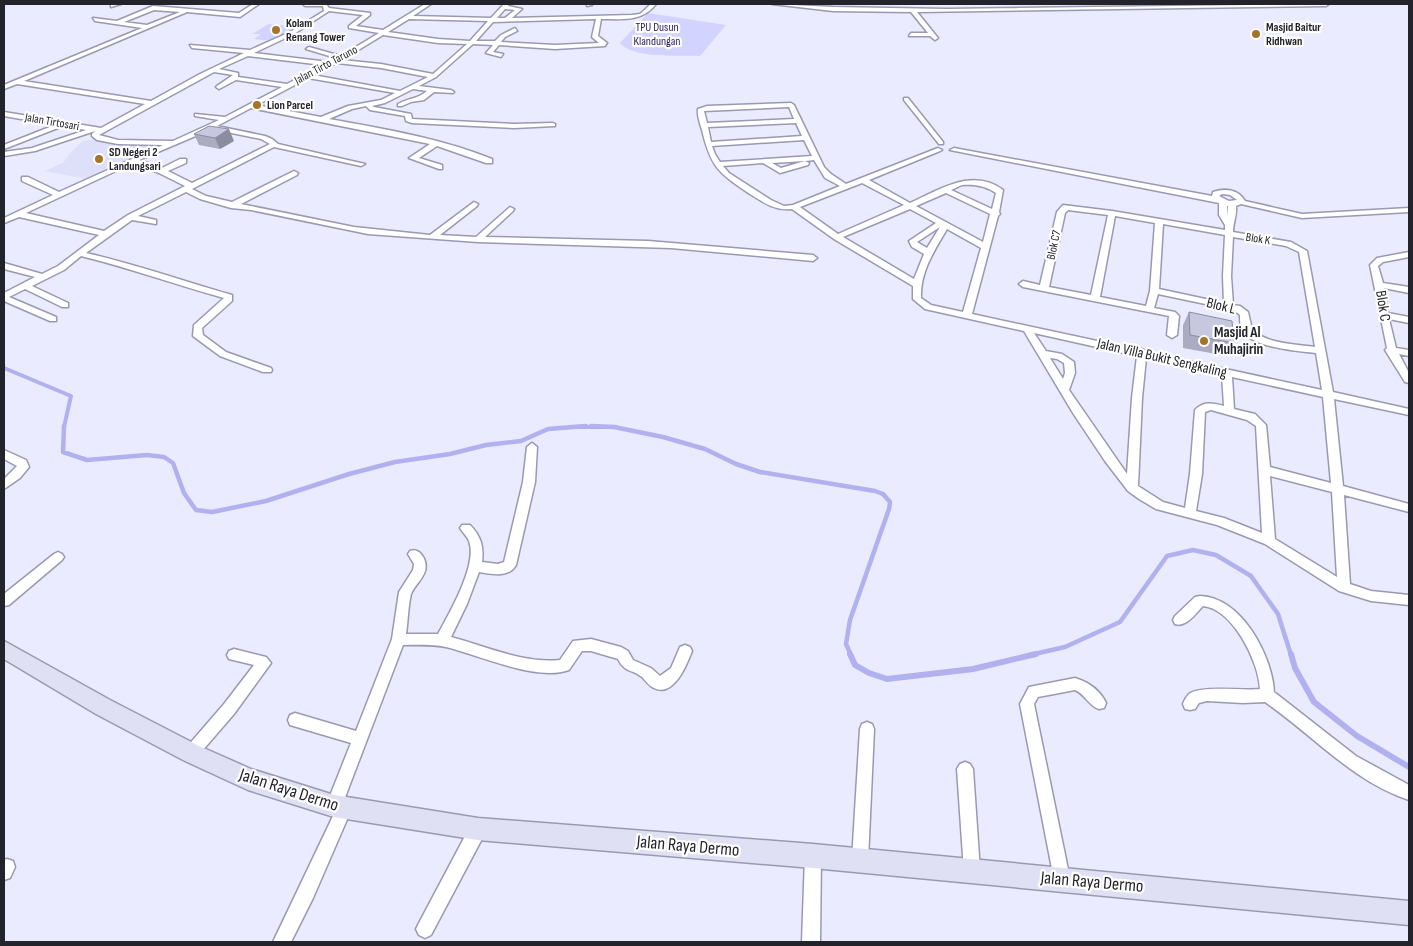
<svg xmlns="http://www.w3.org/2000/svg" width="1413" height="946" font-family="'Sofia Sans Condensed',sans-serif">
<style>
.built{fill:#dedff9}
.green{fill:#d2d3fe}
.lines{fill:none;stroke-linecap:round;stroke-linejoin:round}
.stream-far2{stroke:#b1b1f0;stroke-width:4}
.stream-far1{stroke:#b1b1f0;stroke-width:4.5}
.stream{stroke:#b1b1f0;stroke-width:6}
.street-casing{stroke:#9999b1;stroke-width:3}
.secondary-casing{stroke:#9999b1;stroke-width:3}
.street{fill:#fff;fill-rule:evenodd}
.secondary{fill:#e0e0f4;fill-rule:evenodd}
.wall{fill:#abacc1}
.shaded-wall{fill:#8b8c9d}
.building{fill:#c7c8e0;stroke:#8b8c9d}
.poi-dot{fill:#a47429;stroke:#fff;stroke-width:2}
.labels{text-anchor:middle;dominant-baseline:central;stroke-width:4.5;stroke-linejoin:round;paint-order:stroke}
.far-poi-label{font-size:12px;font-weight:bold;fill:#23232c;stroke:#fff;text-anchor:start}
.far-park-label{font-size:12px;fill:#2c2068;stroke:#fff}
.far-street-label{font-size:12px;fill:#23232c;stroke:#fff}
.street-label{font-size:15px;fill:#23232c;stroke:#fff}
.poi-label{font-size:15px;font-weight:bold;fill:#23232c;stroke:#fff;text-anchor:start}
.near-street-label{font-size:18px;fill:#23232c;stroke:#fff}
</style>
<rect width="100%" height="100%" fill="#eaebff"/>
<path class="built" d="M99,139L146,143L158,148L86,179L45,171L64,162L70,153L83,141Z"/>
<path class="green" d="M648,13L726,25L700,56C679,55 634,59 620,43Z
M269,24L301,27L272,41L254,39L261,34H252Z"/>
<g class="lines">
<path class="stream-far2" d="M4,368L71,396L64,427
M570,427H616"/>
<path class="stream-far1" d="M64,426L63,452L87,460L147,455L164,457L173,463L184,493L196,510L212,512L266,501L349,474L395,462L450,454L486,445L521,441L548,429L586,426
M591,426L614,427L663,437L705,449L736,464L760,472L875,491L883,494L890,502L889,509L850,620L846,644L851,655
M1030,655L1065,647L1120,622L1167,556L1193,550L1216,555L1251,576L1278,614L1291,655"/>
<path class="stream" d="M850,654L855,665L869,673L887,679L973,669L1036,654
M1291,654L1295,668L1314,702L1357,736L1409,767"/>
<defs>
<path id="street" d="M114,4H121L111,7V5Z
M253,4H259L240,17L187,12L24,81L151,101L200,74L244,53L192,48L190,45L250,50L290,32L324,11L323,6H305L303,4H326L329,8L370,13V15L356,26L383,30L425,4H431L413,16L491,18L504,4H509L508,6L522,9L512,18L632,15L640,14L651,4H656C642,22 623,19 601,19L598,36L607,43L605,46L555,49L499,45L493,52L503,54L501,57L486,53L493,45L473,44L436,77L419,86L451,90L454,92L453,93L434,92L424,100L411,102L402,106H398V104C409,98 418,99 427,91L413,89L385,103L372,106L374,107L411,114L412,119L514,124L553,123L555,124V126L514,128L412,123L406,121L405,116L370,110L366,106L352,109L329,119C384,129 440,138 492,159V163H486L437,146L419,158L442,165V169H439L409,158L430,144L251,108L217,126L265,136L272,139L278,144L365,164L361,166L274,147L192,189L206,196L232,202L294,171L298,173L297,175L241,204L354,227L430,235L474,202L478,204L477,206L440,235L476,237L510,207L514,209L513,211L485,237L648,241L813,255L817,258L813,261L671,248L478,242L368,234L251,210L231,208L200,199L186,192L138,216L156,220V224L132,220L86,253C135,264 183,281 232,295V301L202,328L203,335L226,352L271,368L272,370L271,372H263L220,356L193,336L194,325L224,298C177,285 130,268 81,256L64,270L32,286L68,303V307H62L25,289L9,297L56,317V321H50L4,301V293L35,277L4,269V263L42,274L58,266L99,235L19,217L4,223V218L53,195L22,181V177H28L59,192L163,145L118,144L97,140L92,136V134L95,131L35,151L4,156V152L32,148L86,130L63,126L4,149V145L55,125L4,116V112L101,128L145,104L17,84L4,89V85L142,28L95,21L93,18L117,21L153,6L239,13ZM505,9L515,10L505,18H497ZM154,10L180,12L147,25L124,22ZM329,11L363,15L349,26V28L379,33L341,56L309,47L306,49L336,58L329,62L254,53L294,34ZM409,19L488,21L470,41L438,39L388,32ZM596,19L592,37L599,43L555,45L501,42L505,37L517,31L515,28L501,35L495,41H476L493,22ZM383,35L438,43L467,44L433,74L381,64L342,60ZM248,56L323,65L287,84L238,77V73L219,69ZM337,63L381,68L428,77L400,91L313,75ZM214,72L233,75L217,86L216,87L219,89L236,80L282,87L225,117L195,114V116L219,120L173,141L118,140L99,135ZM308,78L395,93L381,100L348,106L321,117L257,105ZM212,129L261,139L270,144L192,183L168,171L186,163V159H180L162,168L139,160ZM133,163L159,173L185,186L128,215L104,231L26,213Z
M587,4H591L592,5L587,6Z
M772,4L833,7L947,9L1329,4L1326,6L917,12L938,38L935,40L930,36H909L911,33H928L911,12L833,11Z
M904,98H908L943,142V144H939L904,100Z
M791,103L794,105L824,167L831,174L846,184L938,148L942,150L940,151L869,180L910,203C939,190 973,167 1003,190L999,212L1000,214L998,216L972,314L1139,350L1142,349L1147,352L1322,390L1316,353C1298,351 1252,348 1242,330C1240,326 1240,320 1240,315L1234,310L1158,294L1154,308L1175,312L1179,316L1177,335L1172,338L1167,335L1169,316L1023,287L1019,284L1023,281L1040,285L1057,212L1063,205L1112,211L1225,230V225L1219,215V203L950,150L954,148L1212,196L1213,192C1225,188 1238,189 1245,201L1302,214L1409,208V212L1302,218L1241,204L1236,206C1237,216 1233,222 1233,232L1291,242L1307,251L1333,392L1409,409V415L1334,399L1343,486L1409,504V512L1344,495L1350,584L1371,591L1409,595V605L1371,601L1339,591L1265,544L1217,525L1156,509L1139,499L1128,491L1105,461L1073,413L1024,331L925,309L913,299V286L834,239L792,209C776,211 764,203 750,194C719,173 711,168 702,130C700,124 697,115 698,109L707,106ZM789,107L794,119L707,123L704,111ZM796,123L802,136L711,142L708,127ZM804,140L812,156L720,162L715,154L712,146ZM814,160L825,178L840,186L793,205L784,206L771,200L729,173L723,166L763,163L780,173L808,165L809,163L805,161ZM805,161L781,168L772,163ZM862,183L904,205L838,234L800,207ZM962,185C974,184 986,186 996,193L992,209L951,190ZM946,193L990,214L983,242L916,206ZM1222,194L1230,195L1237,200L1229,201L1219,196ZM1227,206H1228V217ZM910,209L936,223L909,241L912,247L924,254L914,279L843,237ZM1068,210L1108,215L1091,295L1049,287L1065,213ZM1115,216L1155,223L1150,291L1146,306L1100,297ZM1163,224L1225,235L1223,276L1224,303L1159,289ZM940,227L927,248L917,242ZM947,229L981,248L963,312L931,305L921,298C920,272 934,251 947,229ZM1233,237L1286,246L1299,252L1315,347C1294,344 1268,344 1252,330L1248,312L1240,306L1233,305L1231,276ZM1034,333L1137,356L1132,398L1127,474L1069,390L1075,373L1074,362L1062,354L1046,351ZM1050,358L1057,359L1064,363L1065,373L1063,379ZM1146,358L1222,374L1224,406C1213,403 1203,401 1195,410L1190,474L1185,508L1163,502L1138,486L1142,398ZM1232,377L1323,397L1331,483L1270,467L1266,425L1255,414L1234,409ZM1211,410L1247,420L1256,426L1262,533L1224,518L1196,511L1202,474L1205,412ZM1270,476L1332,492L1337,577L1275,539Z
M1409,252V257L1383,262L1378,266L1383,283L1409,287V293L1384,288L1388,313L1409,317V323L1389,319L1396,348L1409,350V356L1399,354L1409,373V383L1405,382L1385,350L1387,348L1370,265L1377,258Z
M532,443L537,447L535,482L516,565C509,578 492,574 479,572L467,604L451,637C485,646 524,664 560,660L573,641L591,639L621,647L628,651L633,660L651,668L660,676L671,668L680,647L685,645L690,647L692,651C687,664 674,698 654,688C649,686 646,681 642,677C632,669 625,673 618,659L591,651H582L569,670C537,682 479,655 446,647C432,644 417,645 403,645L344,800L350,802L352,808L313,898L291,942H273L334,814L328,811L326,806L351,743L290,725L288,720L290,715L295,713L356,731L392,639L399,592L413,570L414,564L408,554L410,551C420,547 428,561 425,571C423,579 414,586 411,594C408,606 408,621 406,634H438C450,612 478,564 469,541C467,536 463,533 460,528L462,525H470C481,536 484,547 482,562L498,564L504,562L523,482L527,447Z
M4,450L26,460L29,467L20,478L4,489V479L17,466L4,459Z
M58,552L62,554L64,557L62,560L9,605L4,606V594L54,554Z
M1200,596C1241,597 1272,655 1274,692L1356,756L1409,785V800C1352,781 1313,735 1265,702L1243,703L1207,701L1199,703L1195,709L1190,710L1185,709L1183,704C1184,701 1186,697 1189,694C1201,685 1243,691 1260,689C1259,662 1233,609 1203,606C1196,613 1186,628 1175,624L1173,620L1175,616L1195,597Z
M234,649L266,657L271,663L234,714L196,758L191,760L186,758L184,753L186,748L224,704L254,665L229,659L227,655L229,651Z
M1075,678C1088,682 1100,690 1106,703L1104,708L1099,709C1089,706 1085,694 1075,690L1038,697L1034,704L1070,879L1068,885L1062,887L1056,885L1054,879L1020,704L1029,687Z
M867,722L872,724L874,729L868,860L866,866L860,868L854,866L852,860L860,729L862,724Z
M965,762L970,764L973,769L980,871L978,877L972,879L966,877L964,871L957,769L960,764Z
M478,821L484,823L486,829L484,835L431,935L425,938L419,935L416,929L419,923L472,823Z
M813,848L819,850L821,856L820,942H802L805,856L807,850Z
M7,859L13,861L15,867L10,878L4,880V860Z"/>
<path id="secondary" d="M4,641L110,700L199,746L251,769L334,795L478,818L813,844L1409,901V925L813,868L478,840L334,817L248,790L183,760L96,714L4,659Z"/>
</defs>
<use href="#street" class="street-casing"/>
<use href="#secondary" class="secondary-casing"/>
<use href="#street" class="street"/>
<use href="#secondary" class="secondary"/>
</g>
<path class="wall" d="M194,134L234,141L220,149L199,145Z
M1189,312L1234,343L1227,356L1183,348V325Z"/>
<path class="shaded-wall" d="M229,129L234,141L220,149L215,138Z"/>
<path class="building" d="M209,126L229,129L215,138L194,134Z
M1189,312L1232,321L1234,343L1190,335Z"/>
<g class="poi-dot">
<circle cx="276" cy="30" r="5"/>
<circle cx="1256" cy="34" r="5"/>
<circle cx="257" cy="105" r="5"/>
<circle cx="99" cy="159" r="5"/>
<circle cx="1204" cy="341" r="5"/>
</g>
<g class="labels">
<g class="far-poi-label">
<text x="286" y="23">Kolam<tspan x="286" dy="14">Renang Tower</tspan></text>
<text x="1266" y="27">Masjid Baitur<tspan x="1266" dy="14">Ridhwan</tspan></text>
<text x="267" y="105">Lion Parcel</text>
<text x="109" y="152">SD Negeri 2<tspan x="109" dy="14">Landungsari</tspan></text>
</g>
<g class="far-park-label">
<text x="657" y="27">TPU Dusun<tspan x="657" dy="14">Klandungan</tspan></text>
</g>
<g class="far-street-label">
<text transform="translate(326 65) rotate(-28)">Jalan Tirto Taruno</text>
<text transform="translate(52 122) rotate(10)">Jalan Tirtosari</text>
<text transform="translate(1258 239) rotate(9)">Blok K</text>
<text transform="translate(1054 245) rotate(-78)">Blok C7</text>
</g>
<g class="street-label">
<text transform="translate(1221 306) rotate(14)">Blok L</text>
<text transform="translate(1383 306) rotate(81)">Blok C</text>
<text transform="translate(1162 358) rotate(13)">Jalan Villa Bukit Sengkaling</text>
</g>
<g class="poi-label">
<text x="1214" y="332">Masjid Al<tspan x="1214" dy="17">Muhajirin</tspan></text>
</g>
<g class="near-street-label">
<text transform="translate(289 790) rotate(18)">Jalan Raya Dermo</text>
<text transform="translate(688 846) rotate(5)">Jalan Raya Dermo</text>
<text transform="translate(1092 882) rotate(5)">Jalan Raya Dermo</text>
</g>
</g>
<rect width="1413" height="946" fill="none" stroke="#23232c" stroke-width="10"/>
</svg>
